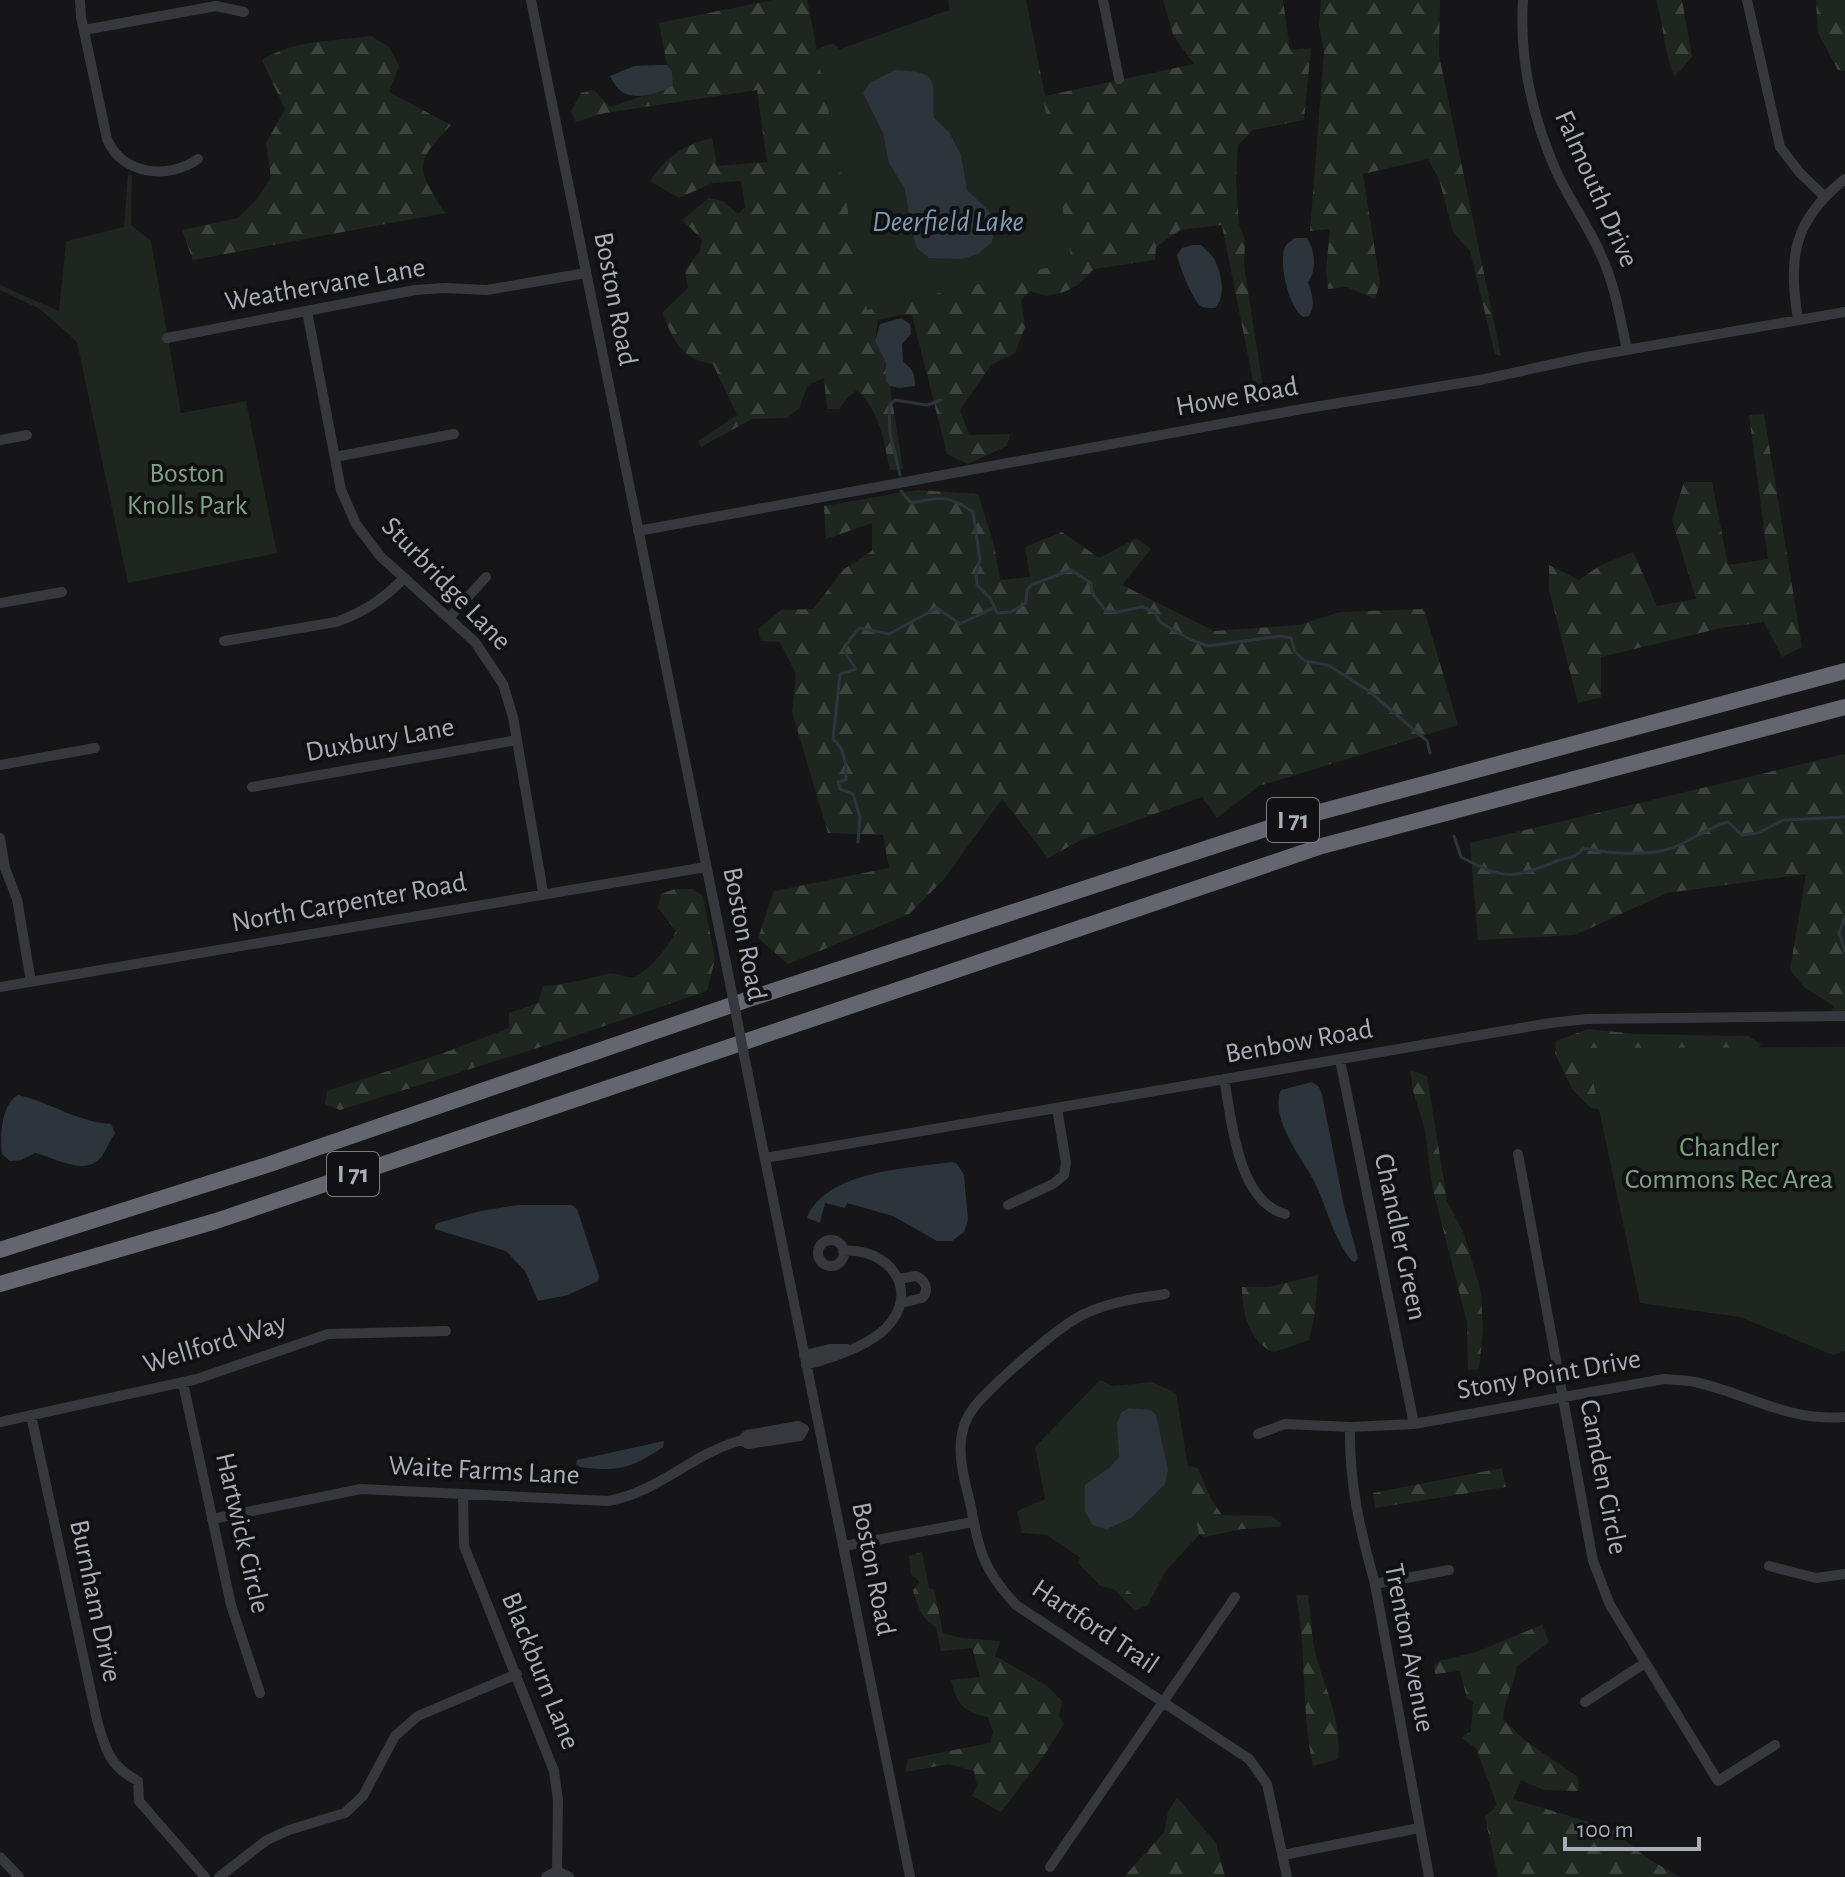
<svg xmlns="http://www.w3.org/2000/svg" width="1845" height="1877" font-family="'Alegreya Sans',sans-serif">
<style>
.forest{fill:url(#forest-firs)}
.park{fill:#1e261f}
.water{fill:#2c353c}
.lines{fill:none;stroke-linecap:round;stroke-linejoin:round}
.stream{stroke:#2c353c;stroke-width:3}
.minor{stroke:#37383d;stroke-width:10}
.highway{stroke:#63666e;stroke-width:16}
.minor-bridge{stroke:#37383d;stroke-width:10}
.labels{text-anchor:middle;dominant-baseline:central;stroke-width:8;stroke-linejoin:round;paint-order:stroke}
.shield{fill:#111113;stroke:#7b7e86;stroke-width:2}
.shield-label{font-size:26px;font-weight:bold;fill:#a8adb8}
.street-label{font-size:28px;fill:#a8adb8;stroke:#111113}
.park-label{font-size:28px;fill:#7fa381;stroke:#111113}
.water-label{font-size:30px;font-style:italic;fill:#7f9bb3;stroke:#111113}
</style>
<defs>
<pattern id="forest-firs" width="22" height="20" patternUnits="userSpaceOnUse" patternTransform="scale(2)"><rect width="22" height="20" fill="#1e261f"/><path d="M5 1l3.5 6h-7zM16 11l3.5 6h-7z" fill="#3c433d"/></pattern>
</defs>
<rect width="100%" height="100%" fill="#161618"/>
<path class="forest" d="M772,0H807L817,49L833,43L851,61L1026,0L1045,96L1194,64L1173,35L1163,0H1283L1290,50L1311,48L1304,120L1253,130L1238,145L1236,178L1239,224L1245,240L1244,266L1266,406H1258L1222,225L1180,230L1156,247L1155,260L1094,269L1078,285L1064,292L1046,296L1030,291L1021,300L1025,327L1015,353L991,365L960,410L969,435L1010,434L1007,446L968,464L947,454L912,315H898L878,320L875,341L886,363V381L890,386L903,469L890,470C883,438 881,414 857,390L847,398L839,409H827L824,378L808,385L799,408L787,418L752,419L701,447L698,441L737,415L713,364C681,360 674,340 662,313L688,288L685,270L700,251L702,239L682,220L709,198L723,201L738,214L745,207L741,181L712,183L679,198L650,181C666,157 685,144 712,138L717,166L767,162L757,90L605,113L576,122L571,111L581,93L594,90L610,107L673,86L672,71L667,65L659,23Z
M1321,0H1440L1439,55L1501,356L1495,354L1470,251L1453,232L1439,179L1428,159L1363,174L1380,283L1375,299L1347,287L1328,289L1326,270L1330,229L1310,231L1324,52L1319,25Z
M1656,0H1682L1692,57L1675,76C1664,57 1664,23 1656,0Z
M1816,0H1845V71L1838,70L1818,33Z
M371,36L389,47L399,66L389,92L451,125C413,164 417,169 445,213L193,260L182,230L238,218L257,199L271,178L266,143L285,109L262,60C292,40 336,41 371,36Z
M1764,414L1802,647L1782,657L1764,622L1721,628L1601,657V697L1578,703L1549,590V565L1579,580L1599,566L1633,552L1657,606L1696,599L1672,520L1684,482H1712L1728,565L1768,559L1749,415Z
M917,490L978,494L994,545L1000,580L1030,577L1025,547L1062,532L1099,558L1137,538L1151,549L1122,585L1214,631L1299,625L1341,612L1424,609L1458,725L1259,786L1217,818L1202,797L1079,841L1048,858L1002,799L944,879L909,914L788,964L758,938L774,891L889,868L883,835L828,833L792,712L796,674L780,642L761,641L758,629L781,610L813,609L844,569L872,551V523L826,539L824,506Z
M1845,754V1012L1830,1013L1834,1006L1805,988L1790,970L1806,874L1667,893L1575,935L1478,940L1470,843Z
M675,889H693L703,896L715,959L707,991L566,1039L340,1110L325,1104L327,1091L449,1051L509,1028V1013L538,1003L543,986C565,985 586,979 607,974C616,972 624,978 632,977C648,974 669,946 676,931L658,908L661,894Z
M1588,1029L1635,1034L1748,1036L1761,1044L1753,1056L1609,1111L1591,1108L1573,1090L1555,1054L1556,1041Z
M1410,1070L1427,1076L1447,1201L1464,1234L1481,1292L1483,1330L1479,1369L1468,1370L1467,1322L1432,1186L1425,1130L1413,1091Z
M1318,1275L1315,1313L1309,1340L1274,1352C1249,1343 1242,1312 1242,1287H1269Z
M1188,1466L1198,1468L1211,1499L1222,1515L1271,1516L1281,1523L1280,1527L1242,1529L1204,1537L1184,1525L1183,1473Z
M1502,1468L1506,1487L1375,1508L1373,1493Z
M922,1552L929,1588L933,1589L935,1593L943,1633L962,1638L1000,1641L995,1656L1046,1685L1062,1701L1059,1717L1064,1724L1041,1760L1001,1812L972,1796L977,1785L974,1771L948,1764L905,1772L908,1759L990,1743L993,1732L988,1717C963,1712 957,1704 951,1680L980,1677L972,1648L941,1651L936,1627C922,1620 917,1605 913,1590L920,1582L911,1574L909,1556Z
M1080,1558L1165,1572L1148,1605L1135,1611L1115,1590L1099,1585C1093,1576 1084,1571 1078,1562Z
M1296,1595H1308C1311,1615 1311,1637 1316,1656C1326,1691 1342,1722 1338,1759L1313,1766C1301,1709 1307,1652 1296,1595Z
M1542,1625L1549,1642L1517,1666C1514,1686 1504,1699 1503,1719L1523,1739L1578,1777L1579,1791L1544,1790L1521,1780L1513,1799L1612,1829L1647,1858L1680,1877H1498L1485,1817L1497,1805L1476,1748L1461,1738L1471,1731L1473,1702L1467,1698L1460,1671L1435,1674L1434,1665L1439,1661L1476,1652Z
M1177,1797L1216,1843L1225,1877H1124L1164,1832L1168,1812Z"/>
<path class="park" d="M948,0H1026L1072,262L867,310L818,57L949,10Z
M128,174L132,175L131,225L151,241L181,413L246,401L277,553L128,583L77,342L40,309L0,290V285L59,311L66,241L124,227Z
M1845,1047V1351L1833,1355L1740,1317L1640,1303L1586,1048Z
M1100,1380L1113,1386L1152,1382L1176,1393L1199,1535L1164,1573L1148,1605L1047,1535L1022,1533L1017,1511L1045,1499L1035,1447Z"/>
<path class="water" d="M659,65H667L672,71L673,86C650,96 623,106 610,76L634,66Z
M895,70C941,72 932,79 934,118L949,132L961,155L967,190L991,213L994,227L992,242L978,254L961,259L929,258L917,248L912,232L905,189L889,163L883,133L863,93L870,83Z
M1295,238H1307C1315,249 1317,271 1308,282C1312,293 1316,305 1309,316L1303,317C1289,307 1278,263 1285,247C1287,243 1291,241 1295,238Z
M1193,245H1201C1205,249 1211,254 1214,259C1222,272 1226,298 1215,308C1211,308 1205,308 1202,307C1193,302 1179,265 1177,255L1182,248Z
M901,318L910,324L911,334L902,344L903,362C913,369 915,374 915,386L899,388L890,386L886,381V363L875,341L880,324Z
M1312,1082L1319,1087L1322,1095L1344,1206L1358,1258L1355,1262L1352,1261C1333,1238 1327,1207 1314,1181C1302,1158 1269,1118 1281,1090Z
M18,1095C50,1102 77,1122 111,1124L115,1133C110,1140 107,1149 102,1156C86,1178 54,1157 35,1153L21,1160L10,1161L2,1154C0,1137 1,1104 18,1095Z
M953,1162L957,1164L964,1175L968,1220L964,1232L952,1241H937L893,1216L847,1203L845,1208L825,1203L820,1223L807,1218C825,1171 909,1168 953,1162Z
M518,1205H572L577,1209L599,1276L598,1281L568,1295L538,1301L525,1271L506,1251L435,1229V1225L438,1223L480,1211Z
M1129,1408L1151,1410L1156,1415L1168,1470L1165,1484L1131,1518L1107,1529L1092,1525L1085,1511V1485L1110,1467L1119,1457L1117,1423L1121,1413Z
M664,1441L663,1447C631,1469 618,1472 580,1467L576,1464L577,1460Z"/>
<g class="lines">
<path class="stream" d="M900,475L890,433L889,406L895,400L927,405L941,400
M901,491L911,503C938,497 950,495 973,512L980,560L976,574L977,585L990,598L997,613L1011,612L1026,603L1027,590L1031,585L1071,570L1091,583L1092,593L1106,611L1117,612L1142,607L1154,611L1160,622L1189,639L1208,646L1280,636L1291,638L1295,652L1305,661L1328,665L1369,691L1427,741L1430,753
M1454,836L1461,857C1504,880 1512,879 1557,861C1570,856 1573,860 1584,848C1607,854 1649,856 1672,848C1692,841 1707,827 1728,822L1742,835L1758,833L1783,820L1845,817
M858,842L860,817L853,794L840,789L838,782L846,780C846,764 846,750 833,739L840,674L856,669L844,651L850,639L859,628L889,634L937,608L960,624L995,607
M1845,917L1839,933L1845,951"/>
<path class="minor" d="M80,0L81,17L107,139C122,175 168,180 198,159
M531,0L726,963
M1103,0L1119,79
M1523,0C1519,60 1533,119 1557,173C1570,201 1589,227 1601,255C1615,285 1620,317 1627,350
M1747,0L1780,147L1800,173L1824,196
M84,30L216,6L244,12
M307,311L341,490L356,524L380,556L475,642L503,684L513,717L543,892
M1798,320C1788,257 1793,220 1845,179
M167,338L415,290L445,288L487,290L586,273
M0,440L27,435
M335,457L454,434
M638,531L1302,409L1480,380L1586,357L1845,312
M0,603L62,592
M449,618L486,577
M224,641L336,622C363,613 384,599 404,578
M0,765L95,748
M252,787L517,740
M0,838L5,868L17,899L31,982
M0,987L706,867
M1340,1060L1414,1424
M747,1070L910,1877
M1224,1079C1232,1120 1237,1201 1285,1214
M1518,1154L1593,1561L1610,1605L1718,1781L1775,1745
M765,1158L1550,1023L1587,1019L1845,1016
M1008,1205L1053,1184L1064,1175L1066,1163L1057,1108
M818 1253a13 13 0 1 1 26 0a13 13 0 1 1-26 0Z
M899,1279L916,1276C925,1280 930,1290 922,1298L901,1303
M1165,1294C1137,1298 1108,1302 1082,1315C1058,1327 1003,1376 983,1397C973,1407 964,1421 962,1434C957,1457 966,1485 971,1507C979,1553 984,1570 1016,1605L1249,1759L1267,1784L1287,1877
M804,1355L830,1349H847
M806,1365C832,1358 867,1347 886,1328C922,1291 889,1247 843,1251
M183,1383L231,1605L260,1693
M31,1415L97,1720C105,1749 110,1767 138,1781L139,1801L205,1877
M0,1422L197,1379L328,1334L446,1331
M1350,1427C1349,1485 1360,1529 1375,1584L1429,1877
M1258,1434L1285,1424L1350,1427L1414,1424L1664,1379C1675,1380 1685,1380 1695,1382C1749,1394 1788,1422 1845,1417
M463,1494L464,1546L554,1771L558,1801L557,1871
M212,1519L361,1489L608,1501C659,1492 691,1454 742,1440L747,1435L798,1426L804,1429L800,1436L748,1444L742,1440
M844,1546L973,1522
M1769,1566L1816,1578L1845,1574
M1375,1584L1449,1570
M1585,1702L1645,1663
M1283,1855L1419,1828
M0,1857L19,1877
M1050,1867L1235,1597
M557,1871L569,1877
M219,1877L267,1840L289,1830L345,1813L363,1796L395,1736L418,1716L517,1674
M546,1877L557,1871"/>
<path class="highway" d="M0,1250L270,1164L749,999L1305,816L1845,671
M0,1284L216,1221L1322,846L1845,707"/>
<path class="minor-bridge" d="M726,963L747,1070"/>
</g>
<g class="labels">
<g class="shield">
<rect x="1267" y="798" width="52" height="44" rx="6"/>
<rect x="327" y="1152" width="52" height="44" rx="6"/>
</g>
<g class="shield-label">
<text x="1293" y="820">I 71</text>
<text x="353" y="1174">I 71</text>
</g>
<g class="street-label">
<text transform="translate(1596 189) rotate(66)">Falmouth Drive</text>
<text transform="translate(325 285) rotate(-10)">Weathervane Lane</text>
<text transform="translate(615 299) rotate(79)">Boston Road</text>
<text transform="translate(1237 397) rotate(-10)">Howe Road</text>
<text transform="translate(446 584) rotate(46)">Sturbridge Lane</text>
<text transform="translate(380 740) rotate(-10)">Duxbury Lane</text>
<text transform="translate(349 903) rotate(-10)">North Carpenter Road</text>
<text transform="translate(744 934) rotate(79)">Boston Road</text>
<text transform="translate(1299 1042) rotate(-10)">Benbow Road</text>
<text transform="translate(1400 1237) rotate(78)">Chandler Green</text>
<text transform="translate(215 1344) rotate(-17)">Wellford Way</text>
<text transform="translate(1549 1375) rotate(-10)">Stony Point Drive</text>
<text transform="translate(484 1471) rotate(3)">Waite Farms Lane</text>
<text transform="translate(1603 1477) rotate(79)">Camden Circle</text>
<text transform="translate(242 1533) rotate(77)">Hartwick Circle</text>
<text transform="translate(873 1569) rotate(79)">Boston Road</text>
<text transform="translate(95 1601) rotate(78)">Burnham Drive</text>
<text transform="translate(1095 1627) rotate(34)">Hartford Trail</text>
<text transform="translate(1409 1648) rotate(79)">Trenton Avenue</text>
<text transform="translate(540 1671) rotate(68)">Blackburn Lane</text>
</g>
<g class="park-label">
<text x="187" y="474">Boston<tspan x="187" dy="32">Knolls Park</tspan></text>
<text x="1729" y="1148">Chandler<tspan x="1729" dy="32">Commons Rec Area</tspan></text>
</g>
<g class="water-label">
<text x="948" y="222">Deerfield Lake</text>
</g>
</g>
<path d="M1565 1837v12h134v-12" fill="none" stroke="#a8adb8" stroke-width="4"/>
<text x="1577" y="1837" font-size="24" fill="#a8adb8" stroke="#111113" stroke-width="6" paint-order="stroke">100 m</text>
</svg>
